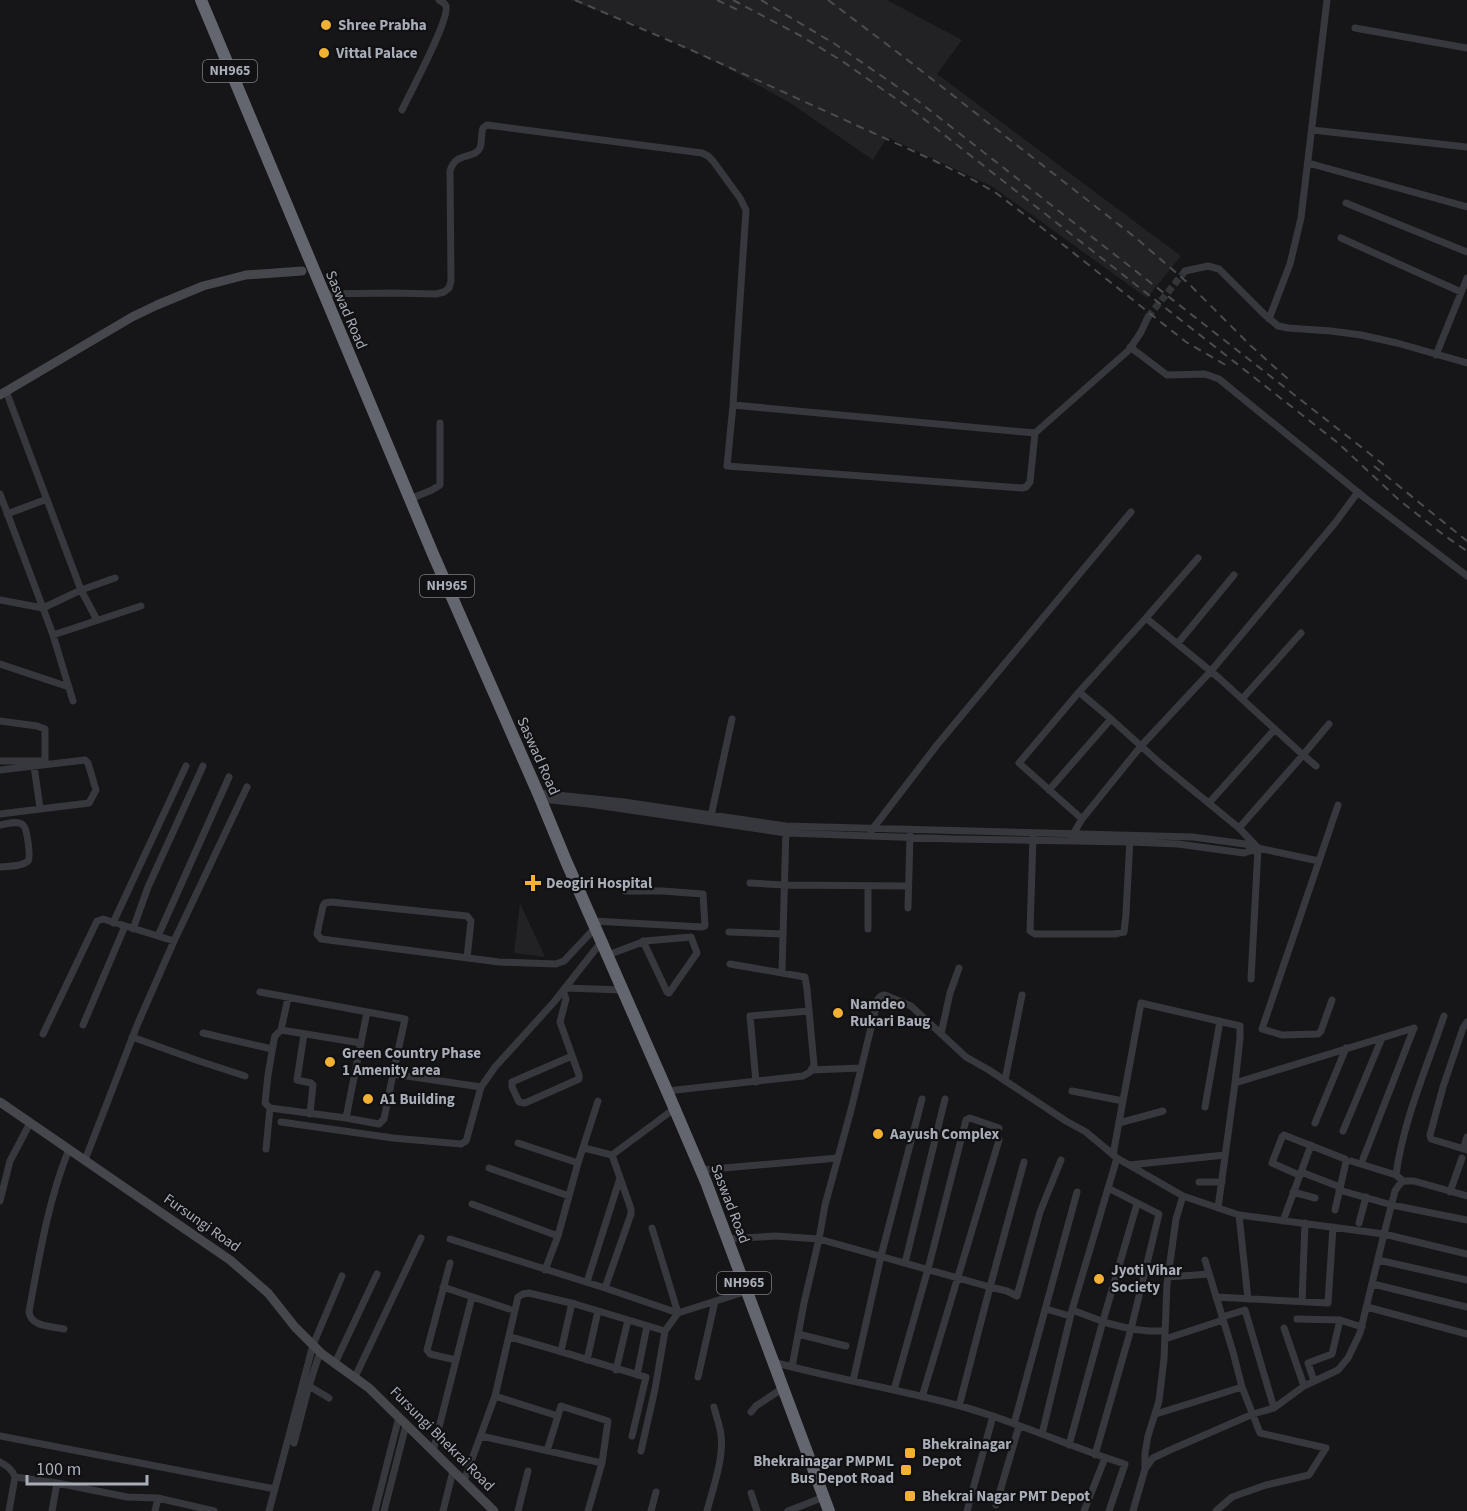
<svg xmlns="http://www.w3.org/2000/svg" width="1467" height="1511" font-family="'Source Sans 3',sans-serif">
<style>
.built{fill:#222225}
.lines{fill:none;stroke-linecap:round;stroke-linejoin:round}
.street-tunnel{stroke:#333438;stroke-width:7;stroke-dasharray:7 3.5;stroke-linecap:butt}
.street{stroke:#37383d;stroke-width:7}
.secondary{stroke:#45474d;stroke-width:9}
.highway{stroke:#63666e;stroke-width:12}
.rail{stroke:#4a4c52;stroke-width:2;stroke-dasharray:8 6;stroke-linecap:butt}
.poi-dot{fill:#f2b134;stroke:#111113;stroke-width:2}
.labels{text-anchor:middle;dominant-baseline:central;stroke-width:4.5;stroke-linejoin:round;paint-order:stroke}
.shield{fill:#111113;stroke:#7b7e86;stroke-width:1.5}
.shield-label{font-size:14px;font-weight:bold;fill:#a8adb8}
.poi-label{font-size:15px;font-weight:bold;fill:#a8adb8;stroke:#111113;text-anchor:start}
.street-label{font-size:15px;fill:#a8adb8;stroke:#111113}
</style>
<rect width="100%" height="100%" fill="#161618"/>
<path class="built" d="M570,0H887L962,40L937,74L1181,256L1147,298L993,187L887,137L873,160L790,103L726,67L650,31Z
M520,903L545,957L514,953Z"/>
<g class="lines">
<path class="street-tunnel" d="M1148,317L1185,271"/>
<path class="street" d="M1355,28L1467,48
M402,110C410,93 450,19 446,6C444,2 442,2 439,0
M1312,130L1467,147
M1308,163L1467,207
M1346,203L1467,252
M1341,238L1461,292
M1185,271L1208,266L1219,269L1264,314L1278,326L1288,328L1331,331L1361,335L1397,343L1467,363
M324,294L392,293L436,294L444,292L449,288L451,281L450,171C455,151 474,160 480,148C482,142 481,134 483,128L487,125L702,153L708,156L713,161L740,198L746,210L733,405L1035,433L1030,482L1026,487L1022,488L727,466L733,405
M1269,319L1290,264L1301,218L1327,0
M1130,347L1167,375L1205,374L1219,379L1365,498L1467,576
M1436,355L1467,278
M6,391L81,590L97,620
M1035,433L1129,350L1141,332L1148,317
M0,494L43,608L0,600
M410,499L432,490L440,485V423
M7,514L47,499
M1146,618L1198,558
M53,635L141,606
M1178,643L1234,575
M0,664L69,687
M1079,692L1019,763L1082,819
M1242,699L1301,633
M73,701L53,635L43,608L81,590L115,578
M0,721L37,726L45,729V764
M0,761H42
M34,766L40,808
M1316,766L1303,755L1329,724
M0,770L85,760L88,763L96,790L89,803L0,814
M1049,790L1111,719
M538,793L624,802L786,826L1193,837L1245,844L1258,848L1319,861
M541,799L589,804L786,833L954,839L1130,842L1178,844L1244,853L1258,848
M1209,803L1275,729
M711,816L732,719
M0,825C6,824 18,820 23,825C27,828 31,857 28,861C22,867 7,866 0,867
M1239,828L1303,755L1219,678L1146,618L1079,692L1111,719L1161,764L1239,828L1258,848L1251,979
M871,831L937,745L1131,512
M1072,836L1082,819L1141,746L1211,671L1335,523L1358,492
M1033,837L1030,931L1035,934H1114L1124,932L1126,914L1130,838
M750,883L784,885L908,886
M908,908L910,835
M593,921L702,927L705,926L703,894L662,891H625
M113,923L186,766
M133,929L148,887L203,766
M868,929V886
M729,932L783,934
M158,936L229,777
M608,955L645,941L691,937L697,953L669,993L667,992L643,941
M467,958L471,921L467,916L331,902L325,903L323,906L317,934L321,939L499,962L556,964L564,961L596,927
M782,971L786,829
M565,988L623,990
M563,990L566,999L560,1022L579,1075V1079L525,1103L519,1102L512,1087V1082L572,1056
M260,992L405,1019L393,1074L356,1068
M1332,1000L1321,1031L1318,1034L1282,1035L1262,1029L1338,805
M1467,1022L1463,1028L1443,1087L1430,1135L1431,1139L1467,1150
M83,1025L125,926
M281,1030L288,998
M203,1033L272,1049
M43,1034L97,921L103,919L174,941
M304,1034L297,1080L311,1083L313,1085L310,1114
M941,1034L950,993L959,968
M132,1037L199,1061L245,1076
M361,1043L281,1030L275,1036L274,1040L268,1075L265,1103L270,1108L346,1118L379,1124L384,1119L393,1074L481,1087
M811,1070L861,1068
M1005,1080L1022,995
M756,1082L750,1016L809,1011
M667,1091L803,1076L810,1072L814,1065L807,989L805,977L730,964
M1072,1091L1123,1101
M1205,1107L1220,1021
M346,1118L367,1012
M281,1122L393,1138L461,1144L466,1141L467,1138L481,1087L495,1067L554,1002L602,941
M1119,1123L1163,1111
M1315,1123L1346,1048
M1343,1131L1382,1038
M518,1143L578,1163
M584,1148L612,1155
M266,1149L270,1108
M1463,1149L1467,1137
M612,1155L674,1109
M1113,1155L1141,1003L1240,1026V1038L1235,1083
M1363,1159L1414,1028
M85,1160L138,1023L174,941L247,787
M1351,1161L1396,1175
M1024,1162L990,1287L1007,1291L1017,1296L1040,1212L1061,1160
M1129,1165L1225,1155
M489,1168L569,1196
M701,1170L838,1158
M1301,1172L1340,1187
M1299,1175L1272,1163L1282,1137L1284,1135L1345,1159L1346,1162L1335,1210
M1403,1181L1396,1175C1403,1121 1427,1067 1444,1016
M1199,1182H1222
M1339,1190L1392,1205L1467,1220
M1293,1192L1315,1198
M1450,1192L1462,1158
M0,1201L10,1161L30,1123
M472,1204L558,1236
M1218,1208L1235,1083L1414,1028
M1239,1215L1248,1299
M1283,1221L1311,1145
M1359,1223L1366,1197
M652,1228L678,1313
M450,1239L605,1288L678,1313
M728,1239L776,1236L819,1239L990,1287L959,1406
M1205,1260L1233,1352L1242,1387L1260,1433L1326,1448L1309,1475L1266,1485L1232,1497L1216,1511
M1378,1260L1467,1280
M450,1263L427,1350L430,1354L456,1360
M905,1263L945,1099
M545,1270L558,1236L578,1163L598,1101
M1168,1277L1209,1274
M587,1282L620,1178
M1373,1284L1467,1307
M443,1287L509,1309
M605,1288L631,1214V1209L612,1155
M1216,1297L1328,1303L1333,1227
M1302,1302L1305,1223
M1367,1307L1467,1334
M1046,1309L1070,1316
M1072,1310L1117,1158
M1222,1317L1245,1310L1274,1408
M1297,1319L1340,1320L1362,1327
M1284,1328L1304,1386
M64,1329C51,1326 31,1327 29,1312C39,1257 48,1201 69,1149
M798,1334L846,1346
M510,1337C555,1349 600,1364 646,1377L632,1436
M1165,1339L1223,1320
M561,1351L572,1303
M587,1360L598,1311
M773,1362C835,1379 898,1389 960,1406C1016,1421 1069,1447 1125,1464L1109,1511
M335,1363L377,1274
M792,1367L804,1303L819,1239L825,1205L851,1110L878,999L881,996L885,995L911,1006L966,1057L989,1070L1066,1121L1086,1132L1117,1158L1183,1196L1239,1215L1384,1234L1467,1254
M616,1370L628,1320
M637,1375L647,1326
M355,1377L421,1238
M698,1377L715,1301
M853,1381L881,1256L922,1099
M1314,1381L1308,1363L1332,1354L1340,1320
M309,1386L329,1398
M894,1390L928,1269L966,1120L970,1118L999,1128
M495,1396L558,1416
M922,1397L999,1140
M751,1412L756,1406L783,1388
M1156,1414L1242,1387
M1014,1424L1077,1192
M1042,1434L1072,1310L1107,1323L1131,1329L1159,1214L1108,1188
M0,1436L275,1489
M481,1436L602,1463
M294,1443L308,1389L320,1352
M1069,1445L1103,1321L1137,1204
M433,1451L472,1297
M547,1451L561,1406L608,1421L602,1463L588,1511
M641,1451L655,1389L665,1331L678,1313L747,1291
M1095,1455L1131,1329L1149,1331H1165
M0,1462C7,1466 12,1469 15,1477L9,1511
M1145,1469L1153,1458L1170,1450L1253,1414L1274,1408L1304,1386L1338,1370L1348,1358L1360,1333L1384,1234L1395,1191L1399,1185L1403,1181H1414L1467,1196
M15,1477L57,1483L127,1497L158,1498L214,1511
M464,1481L495,1396L518,1297L523,1294L529,1293L575,1304L665,1331
M751,1493L757,1511
M996,1505L1019,1426
M52,1511L57,1483
M155,1511L158,1498
M269,1511L313,1345L342,1276
M375,1511L399,1417
M384,1511L406,1425
M443,1511L453,1471
M518,1511L528,1471
M651,1511L656,1492
M707,1511C713,1488 724,1458 721,1435C720,1426 716,1416 714,1407
M788,1511L824,1497
M967,1511L993,1416
M1084,1511L1105,1458
M1133,1511L1145,1469V1453L1148,1436L1159,1401L1164,1359L1167,1284L1176,1219L1183,1196"/>
<path class="secondary" d="M0,395L132,317L157,305L203,286L246,275L302,271
M0,1102L230,1260L268,1293L295,1327L322,1354L369,1388L494,1511"/>
<path class="highway" d="M201,0L433,554L538,793L566,861L667,1091L706,1182L829,1511"/>
<path class="rail" d="M575,0L691,50L935,161L977,182L996,193L1037,224L1186,342L1229,367
M717,0L740,11
M733,0L801,36L842,61L915,112L1338,443L1399,500L1445,536L1467,551
M761,0L835,44L918,101L1388,468
M828,0L905,58L1136,238L1188,283L1251,346L1288,379
M1374,466L1467,541"/>
</g>
<g class="poi-dot">
<circle cx="326" cy="25" r="6"/>
<circle cx="324" cy="53" r="6"/>
<path d="M530 874h6v6h6v6h-6v6h-6v-6h-6v-6h6z"/>
<circle cx="838" cy="1013" r="6"/>
<circle cx="330" cy="1062" r="6"/>
<circle cx="368" cy="1099" r="6"/>
<circle cx="878" cy="1134" r="6"/>
<circle cx="1099" cy="1279" r="6"/>
<rect x="904" y="1447" width="12" height="12" rx="3"/>
<rect x="900" y="1464" width="12" height="12" rx="3"/>
<rect x="904" y="1490" width="12" height="12" rx="3"/>
</g>
<g class="labels">
<g class="shield">
<rect x="203" y="60" width="54" height="22" rx="4.5"/>
<rect x="420" y="575" width="54" height="22" rx="4.5"/>
<rect x="717" y="1272" width="54" height="22" rx="4.5"/>
</g>
<g class="shield-label">
<text x="230" y="71">NH965</text>
<text x="447" y="586">NH965</text>
<text x="744" y="1283">NH965</text>
</g>
<g class="poi-label">
<text x="338" y="25">Shree Prabha</text>
<text x="336" y="53">Vittal Palace</text>
<text x="546" y="883">Deogiri Hospital</text>
<text x="850" y="1004">Namdeo<tspan x="850" dy="17">Rukari Baug</tspan></text>
<text x="342" y="1053">Green Country Phase<tspan x="342" dy="17">1 Amenity area</tspan></text>
<text x="380" y="1099">A1 Building</text>
<text x="890" y="1134">Aayush Complex</text>
<text x="1111" y="1270">Jyoti Vihar<tspan x="1111" dy="17">Society</tspan></text>
<text x="922" y="1444">Bhekrainagar<tspan x="922" dy="17">Depot</tspan></text>
<text x="894" y="1461" text-anchor="end">Bhekrainagar PMPML<tspan x="894" dy="17">Bus Depot Road</tspan></text>
<text x="922" y="1496">Bhekrai Nagar PMT Depot</text>
</g>
<g class="street-label">
<text transform="translate(346 310) rotate(67)">Saswad Road</text>
<text transform="translate(538 756) rotate(66)">Saswad Road</text>
<text transform="translate(730 1204) rotate(69)">Saswad Road</text>
<text transform="translate(202 1223) rotate(35)">Fursungi Road</text>
<text transform="translate(442 1439) rotate(45)">Fursungi Bhekrai Road</text>
</g>
</g>
<path d="M27 1475v9h120v-9" fill="none" stroke="#a8adb8" stroke-width="3"/>
<text x="36" y="1475" font-size="18" fill="#a8adb8" stroke="#111113" stroke-width="4.5" paint-order="stroke">100 m</text>
</svg>
